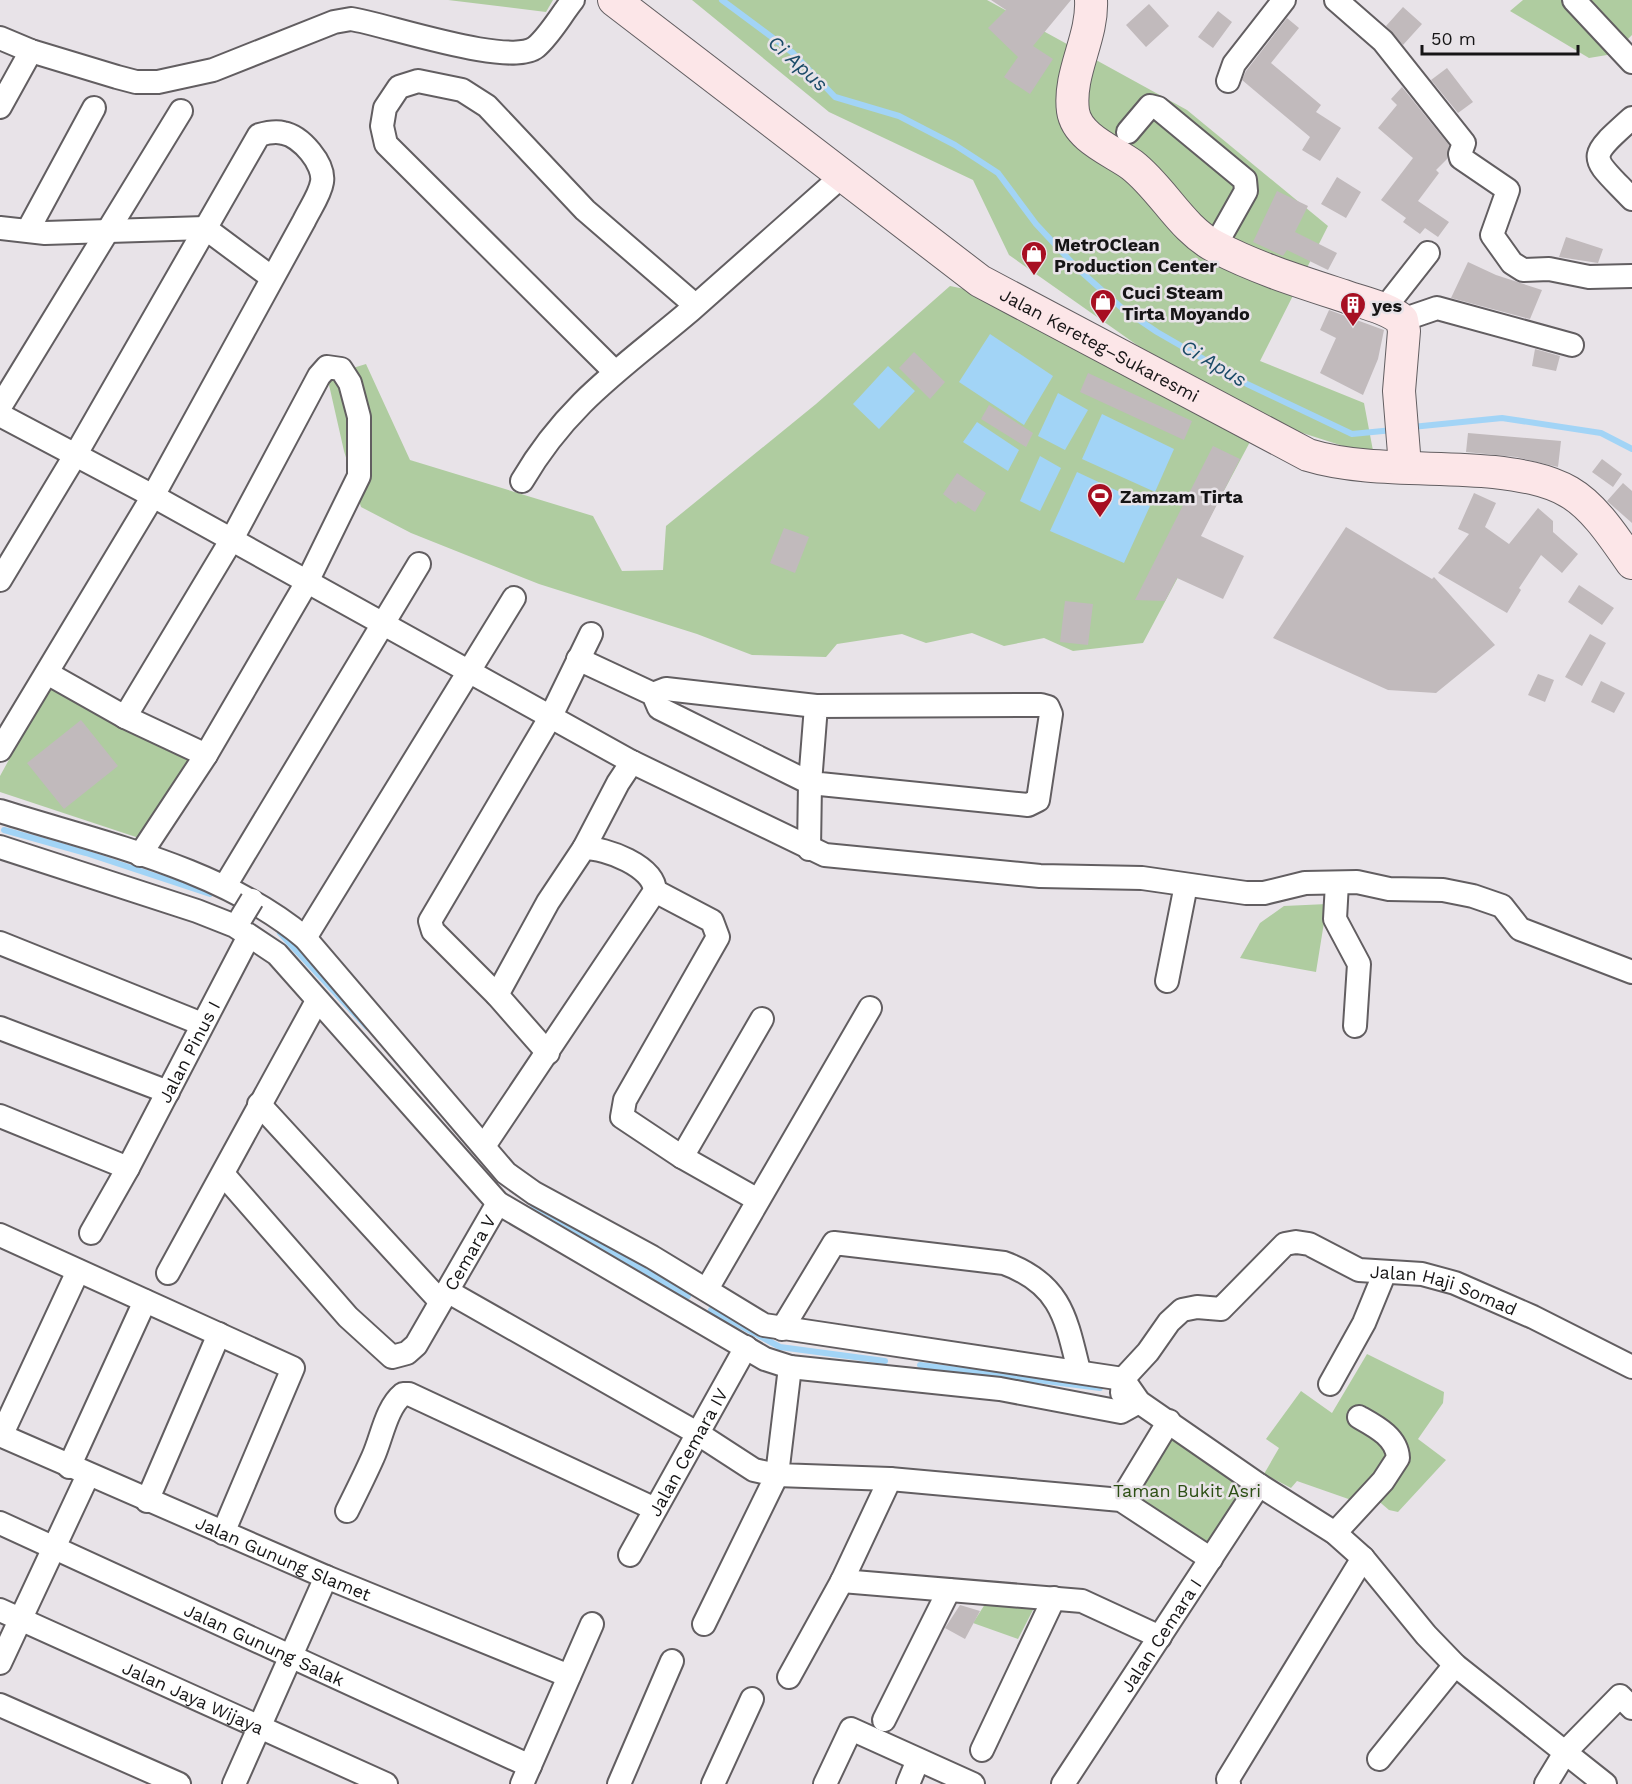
<svg xmlns="http://www.w3.org/2000/svg" width="1632" height="1784" font-family="'Work Sans',sans-serif">
<style>
.green{fill:#afcca0}
.water{fill:#a2d4f6}
.lines{fill:none;stroke-linecap:round;stroke-linejoin:round}
.stream{stroke:#a2d4f6;stroke-width:6}
.building{fill:#c1babc}
.street-casing{stroke:#625e61;stroke-width:26}
.secondary-casing{stroke:#625e61;stroke-width:34}
.street{stroke:#fff;stroke-width:22}
.secondary{stroke:#fce6e8;stroke-width:32}
.street-bridge-casing{stroke:#625e61;stroke-width:26;stroke-linecap:butt}
.street-bridge{stroke:#fff;stroke-width:22}
.labels{text-anchor:middle;dominant-baseline:central;stroke-width:5;stroke-linejoin:round;paint-order:stroke}
.poi-label{font-size:18px;font-weight:bold;fill:#161516;stroke:#e8e3e8;text-anchor:start}
.street-label{font-size:18px;fill:#161516;stroke:#e8e3e8}
.park-label{font-size:18px;fill:#2c4f14;stroke:#e8e3e8}
.water-label{font-size:20px;font-style:italic;fill:#1b4b68;stroke:#e8e3e8}
</style>
<rect width="100%" height="100%" fill="#e8e3e8"/>
<path class="green" d="M448,0H553L546,12Z
M692,0H987L1187,110L1328,226L1260,361L1364,403L1374,456L1228,409L1009,255L973,180L829,112Z
M1523,0H1632V35L1613,54L1589,58L1510,11Z
M950,286L1013,299L1251,440L1143,643L1073,651L1044,638L1004,646L972,633L926,643L902,634L837,644L826,657L752,655L697,634L539,584L411,533L361,507L344,451L327,376L366,364L410,460L593,516L622,571L663,570L666,526L816,404Z
M50,685L196,759L145,840L0,792V776Z
M1327,904L1316,972L1240,958L1260,923L1284,906Z
M1367,1354L1444,1392L1443,1403L1418,1439L1446,1460L1398,1512L1389,1510L1369,1493L1357,1502L1297,1481L1291,1488L1264,1474L1279,1448L1266,1439L1301,1391L1332,1413Z
M1169,1421L1259,1485L1211,1559L1121,1500Z
M987,1601L1034,1608L1018,1639L973,1623Z"/>
<path class="water" d="M990,334L1053,376L1024,425L959,382Z
M888,366L915,391L879,429L853,404Z
M1058,393L1088,410L1065,450L1038,436Z
M1102,414L1174,449L1155,492L1082,459Z
M977,422L1019,450L1008,471L963,442Z
M1040,456L1061,468L1040,511L1020,501Z
M1077,472L1150,506L1124,563L1050,531Z"/>
<g class="lines">
<path class="stream" d="M722,0L793,53L835,97L899,116L955,145L998,173L1036,224L1077,268L1123,309L1157,332L1247,384L1352,434L1393,430
M1412,427L1502,418L1601,433L1632,449
M4,830L86,853L210,894
M280,933L367,1027
M533,1205L688,1296
M711,1310L780,1347L885,1361
M920,1365L1100,1388"/>
</g>
<path class="building" d="M991,0H1071L1033,46L1053,59L1030,94L1004,77L1018,57L988,28L1006,10Z
M1149,4L1169,26L1146,47L1126,25Z
M1403,7L1422,24L1403,45L1386,26Z
M1218,11L1232,22L1213,48L1198,37Z
M1287,18L1299,28L1271,63L1321,105L1316,112L1341,128L1320,161L1302,150L1310,137L1242,80L1246,71Z
M1447,68L1473,102L1458,113L1431,80Z
M1402,87L1449,145L1447,159L1436,170L1439,173L1418,201L1449,222L1438,237L1425,228L1420,234L1403,222L1406,218L1381,200L1413,158L1378,128L1397,105L1391,99Z
M1337,177L1361,192L1346,218L1321,204Z
M1277,191L1308,206L1295,232L1337,253L1328,270L1287,250L1283,256L1253,242Z
M1566,237L1603,249L1598,263L1559,257Z
M1468,262L1496,275L1542,290L1530,319L1451,298Z
M1329,310L1384,330L1378,359L1363,395L1320,373L1336,338L1320,330Z
M1535,349L1560,356L1556,371L1532,366Z
M914,352L945,382L930,399L899,368Z
M1088,373L1192,421L1184,440L1080,392Z
M989,405L1033,433L1026,447L981,419Z
M1468,433L1561,441L1558,467L1516,457L1466,452Z
M1213,446L1240,459L1201,536L1244,556L1223,599L1177,578L1165,601L1135,600Z
M1602,459L1622,474L1613,487L1592,472Z
M957,473L986,493L975,512L958,501L956,504L943,494Z
M1623,483L1632,491V523L1607,501Z
M1474,493L1496,503L1485,527L1509,544L1538,508L1553,521V532L1578,554L1562,573L1541,555L1519,588L1521,590L1507,613L1438,573L1469,534L1458,529Z
M1346,527L1432,579L1434,577L1495,645L1436,693L1388,690L1273,638Z
M784,528L809,537L795,573L770,563Z
M1579,585L1614,608L1602,625L1568,602Z
M1065,601L1093,604L1088,645L1060,642Z
M1590,634L1606,643L1582,686L1565,677Z
M1538,674L1554,680L1545,702L1528,695Z
M1601,681L1625,693L1614,713L1591,702Z
M81,720L118,766L64,809L27,763Z
M960,1605L980,1611L965,1639L945,1628Z"/>
<g class="lines">
<defs>
<g id="street">
<path d="M1336,0L1383,41L1464,143L1460,154L1461,158L1508,190L1492,235L1512,263L1523,270L1549,269L1589,277L1632,276"/>
<path d="M1574,0L1632,62"/>
<path d="M0,38L31,51L117,77L136,82H158L213,70L334,22L351,19C385,24 511,68 536,47C550,35 561,15 573,0"/>
<path d="M1228,81L1234,64L1284,0"/>
<path d="M0,107L31,51"/>
<path d="M1632,118C1585,160 1590,155 1632,199"/>
<path d="M1128,132L1150,106L1158,108L1245,180L1246,191L1215,246"/>
<path d="M0,228L45,233L205,228L271,277"/>
<path d="M28,230L94,108"/>
<path d="M1384,309L1428,253"/>
<path d="M1402,320L1437,308L1572,345"/>
<path d="M614,371L386,144L382,126L385,108L399,87L418,81L462,90L487,106L585,210L695,305"/>
<path d="M0,407L181,111"/>
<path d="M0,415L153,496L632,762L825,855L1040,876L1142,878L1246,893H1264L1305,883L1357,882L1389,889L1443,890L1473,896L1502,906L1520,929L1632,972"/>
<path d="M522,481C568,402 624,367 691,310C741,266 791,221 841,177"/>
<path d="M0,580L76,454L259,135C266,133 276,131 283,133C301,136 325,164 322,182C320,195 309,210 304,221L153,496L0,750"/>
<path d="M578,659L653,694L659,708L810,783L816,706L1041,705L1048,707L1051,714L1038,800L1028,805L810,783L809,849"/>
<path d="M47,673L125,717L206,755"/>
<path d="M653,694L666,689L816,706"/>
<path d="M125,717L232,539L319,376L327,367L341,369L350,383L359,417V476L307,582L206,755L140,855"/>
<path d="M0,811C101,843 222,868 305,938L506,1173L534,1193L652,1257L764,1325L1123,1379L1139,1402L1259,1485L1335,1533L1363,1558L1426,1635L1455,1665L1605,1784"/>
<path d="M0,847L197,911L235,926L277,954L498,1203L765,1359L790,1367L1000,1389L1121,1412L1139,1402"/>
<path d="M584,848L618,783L632,762"/>
<path d="M1337,883L1335,919L1359,964L1355,1026"/>
<path d="M225,886L419,564"/>
<path d="M305,938L514,598"/>
<path d="M0,943L202,1024"/>
<path d="M1167,981L1186,885"/>
<path d="M497,995L548,902L584,848C606,848 654,866 655,891L712,921L718,937L625,1100L622,1117L682,1157L758,1200"/>
<path d="M0,1028L168,1092"/>
<path d="M548,1053L497,995L433,931L430,921L551,716L591,634"/>
<path d="M259,1104L440,1301"/>
<path d="M0,1116L128,1168"/>
<path d="M484,1146L655,891"/>
<path d="M682,1157L762,1019"/>
<path id="s1" d="M223,1174L348,1317L392,1357L407,1353L416,1345L498,1203"/>
<path id="s2" d="M91,1233L128,1168L249,936"/>
<path d="M0,1235L293,1368L223,1533"/>
<path d="M168,1273L317,1001"/>
<path d="M707,1289L870,1008"/>
<path d="M447,1291L697,1433L754,1470L777,1475L704,1624"/>
<path d="M782,1329L834,1243L1004,1263C1061,1284 1066,1318 1079,1371"/>
<path d="M790,1367L777,1475L890,1479L1121,1500L1211,1559"/>
<path d="M1330,1384L1364,1323L1385,1272"/>
<path id="s3" d="M1122,1393L1123,1379L1148,1352L1169,1322L1182,1310L1197,1307L1221,1309L1285,1244L1296,1242L1309,1244L1359,1270L1422,1274L1455,1283L1533,1317L1632,1367"/>
<path id="s4" d="M0,1435L326,1577L569,1676"/>
<path d="M1,1436L78,1271"/>
<path d="M69,1467L145,1301"/>
<path d="M1121,1500L1169,1421"/>
<path d="M147,1501L219,1334"/>
<path d="M347,1511C356,1493 365,1475 373,1457C382,1437 386,1408 403,1394H409L655,1509"/>
<path id="s5" d="M0,1523L530,1766"/>
<path d="M1335,1533L1383,1481L1398,1458C1397,1437 1375,1426 1359,1417"/>
<path id="s6" d="M630,1555L746,1347"/>
<path d="M842,1581L1082,1601L1160,1637"/>
<path id="s7" d="M0,1610L386,1784"/>
<path d="M0,1663L88,1475"/>
<path d="M789,1677L842,1581L890,1479"/>
<path d="M0,1705L179,1784"/>
<path d="M884,1720L949,1590"/>
<path d="M982,1750L1054,1598"/>
<path d="M1379,1759L1455,1665"/>
<path d="M234,1784L326,1577"/>
<path d="M522,1784L592,1624"/>
<path d="M619,1784L672,1661"/>
<path d="M713,1784L752,1699"/>
<path d="M825,1784L851,1729L973,1784"/>
<path d="M908,1784L918,1760"/>
<path id="s8" d="M1063,1784L1259,1485"/>
<path d="M1229,1784L1228,1779L1363,1558"/>
<path d="M1546,1784L1566,1751L1620,1696L1632,1708"/>
</g>
<g id="secondary">
<path id="s9" d="M614,0L980,281L1308,455C1363,472 1436,466 1494,472C1519,475 1547,479 1569,492C1595,507 1615,539 1632,563"/>
<path d="M1091,0C1093,38 1068,73 1073,111C1077,138 1113,151 1132,165C1163,189 1181,229 1216,247C1256,268 1301,282 1344,296C1363,303 1386,307 1402,320L1404,331L1399,391L1405,466"/>
</g>
</defs>
<use href="#street" class="street-casing"/>
<use href="#secondary" class="secondary-casing"/>
<use href="#street" class="street"/>
<use href="#secondary" class="secondary"/>
<defs>
<path id="street-bridge" d="M241,918L252,900"/>
</defs>
<use href="#street-bridge" class="street-bridge-casing"/>
<use href="#street-bridge" class="street-bridge"/>
</g>
<defs>
<symbol id="shop-pin" viewBox="-11 -11 22 30"><path d="M0 17L-7.5 6A9.5 9.5 0 1 1 7.5 6Z" fill="#a70f22" stroke="#e8e3e8"/><path d="M-5-2.5h2.3a2.7 3.5 0 0 1 5.4 0H5L5.5 6h-11ZM-1.5-2.5h3a1.5 2.3 0 0 0-3 0Z" fill="#fff"/></symbol>
<symbol id="building-pin" viewBox="-11 -11 22 30"><path d="M0 17L-7.5 6A9.5 9.5 0 1 1 7.5 6Z" fill="#a70f22" stroke="#e8e3e8"/><path d="M-4-6H4V6H1V3H-1V6H-4ZM-2.5-4.3h1.7v1.8h-1.7ZM.8-4.3h1.7v1.8H.8ZM-2.5-1h1.7V.8h-1.7ZM.8-1h1.7V.8H.8Z" fill="#fff"/></symbol>
<symbol id="stadium-pin" viewBox="-11 -11 22 30"><path d="M0 17L-7.5 6A9.5 9.5 0 1 1 7.5 6Z" fill="#a70f22" stroke="#e8e3e8"/><path d="M0-5a6.5 5 0 1 0 0 10a6.5 5 0 1 0 0-10ZM-3.5-1.8h7v3.6h-7Z" fill="#fff"/></symbol>
</defs>
<g fill-rule="evenodd">
<use href="#shop-pin" x="1019" y="239" width="30" height="40"/>
<use href="#shop-pin" x="1088" y="287" width="30" height="40"/>
<use href="#building-pin" x="1338" y="290" width="30" height="40"/>
<use href="#stadium-pin" x="1085" y="481" width="30" height="40"/>
</g>
<g class="labels">
<g class="poi-label">
<text x="1054" y="244">MetrOClean<tspan x="1054" dy="21">Production Center</tspan></text>
<text x="1122" y="292">Cuci Steam<tspan x="1122" dy="21">Tirta Moyando</tspan></text>
<text x="1372" y="305">yes</text>
<text x="1120" y="496">Zamzam Tirta</text>
</g>
<g class="street-label">
<text stroke="none"><textPath href="#s9" startOffset="597">Jalan Kereteg–Sukaresmi</textPath></text>
<text stroke="none"><textPath href="#s2" startOffset="206">Jalan Pinus I</textPath></text>
<text stroke="none"><textPath href="#s1" startOffset="384">Cemara V</textPath></text>
<text stroke="none"><textPath href="#s3" startOffset="404">Jalan Haji Somad</textPath></text>
<text stroke="none"><textPath href="#s6" startOffset="118">Jalan Cemara IV</textPath></text>
<text stroke="none"><textPath href="#s4" startOffset="309">Jalan Gunung Slamet</textPath></text>
<text stroke="none"><textPath href="#s8" startOffset="178">Jalan Cemara I</textPath></text>
<text stroke="none"><textPath href="#s5" startOffset="291">Jalan Gunung Salak</textPath></text>
<text stroke="none"><textPath href="#s7" startOffset="212">Jalan Jaya Wijaya</textPath></text>
</g>
<g class="park-label">
<text x="1187" y="1490">Taman Bukit Asri</text>
</g>
<g class="water-label">
<text transform="translate(798 63) rotate(42)">Ci Apus</text>
<text transform="translate(1214 363) rotate(31)">Ci Apus</text>
</g>
</g>
<path d="M1422 45v9h156v-9" fill="none" stroke="#161516" stroke-width="3"/>
<text x="1431" y="45" font-size="18" fill="#161516" stroke="#e8e3e8" stroke-width="4.5" paint-order="stroke">50 m</text>
</svg>
